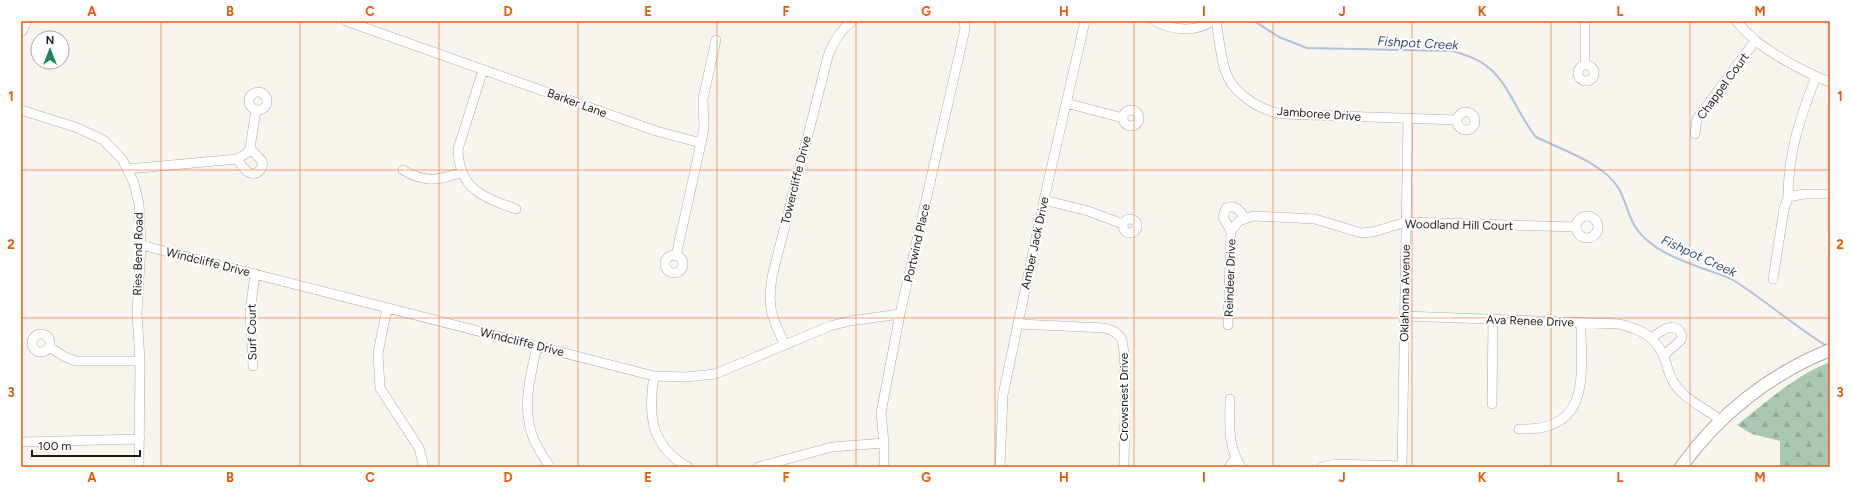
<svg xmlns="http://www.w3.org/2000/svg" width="1851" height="488" font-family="Figtree,sans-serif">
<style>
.forest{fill:url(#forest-firs)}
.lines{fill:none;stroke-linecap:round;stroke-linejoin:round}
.stream{stroke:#b2c0db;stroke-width:2}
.minor-casing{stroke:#adaaa4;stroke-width:10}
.tertiary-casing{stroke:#adaaa4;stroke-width:12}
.secondary-casing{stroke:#adaaa4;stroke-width:14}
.minor{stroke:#fff;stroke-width:9}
.tertiary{stroke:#fff;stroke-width:11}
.secondary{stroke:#fff;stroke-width:12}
.grid{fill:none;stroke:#e8590c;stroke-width:1;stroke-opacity:0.55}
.labels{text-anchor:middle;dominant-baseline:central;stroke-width:4;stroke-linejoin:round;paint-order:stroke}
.street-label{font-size:12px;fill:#1d1c1a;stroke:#fff}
.water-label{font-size:13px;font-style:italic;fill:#384b73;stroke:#fff}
.neatline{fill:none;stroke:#e8590c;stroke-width:1.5}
.grid-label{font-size:13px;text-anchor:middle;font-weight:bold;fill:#e8590c}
</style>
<defs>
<pattern id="forest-firs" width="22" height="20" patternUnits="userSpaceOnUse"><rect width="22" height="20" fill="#abc6b1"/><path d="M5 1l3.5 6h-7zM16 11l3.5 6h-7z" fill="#93aa98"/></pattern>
</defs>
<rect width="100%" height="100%" fill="#f8f5ef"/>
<path class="forest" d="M1830,362V467H1780V441L1752,434L1737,425C1767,402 1794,376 1830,362Z"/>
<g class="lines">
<path class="stream" d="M1254,21L1279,37L1307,48L1453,51C1466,55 1479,59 1489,68C1509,84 1519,117 1536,137C1562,150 1604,163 1619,189C1630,210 1628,224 1648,241C1664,255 1688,263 1707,270C1715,273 1725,276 1733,280C1765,300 1794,326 1827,346"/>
<defs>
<path id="minor" d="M346,21L656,131L701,143L676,256
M1155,21C1171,30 1196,33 1212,21
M1216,21C1219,37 1220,54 1225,70C1232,93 1259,110 1282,114L1457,120
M1736,21C1742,28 1749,35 1756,41C1775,56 1808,74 1830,82
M1578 73a8 8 0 1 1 16 0a8 8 0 1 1-16 0Z
M1585,65V21
M483,70L458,149C459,189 482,197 516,209
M249 101a9 9 0 1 1 18 0a9 9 0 1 1-18 0Z
M1066,103L1123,118
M21,110L78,128L103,140L122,159L134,183L139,204L141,245L137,313L140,361L139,467
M1123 118a8 8 0 1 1 16 0a8 8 0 1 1-16 0Z
M1457 121a9 9 0 1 1 18 0a9 9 0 1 1-18 0Z
M1695,134L1697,119L1755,41
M701,143L704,128L703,99L716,40
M237,159C240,163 243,169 248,172C256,177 264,169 262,161L250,148
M128,169L237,159L247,153L250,148L256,110
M403,170C425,183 438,181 462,172
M1788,197C1788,154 1800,117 1816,77
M1044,200L1088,211L1123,224
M1576 227a11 11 0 1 1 22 0a11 11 0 1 1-22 0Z
M1123 226a7 7 0 1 1 14 0a7 7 0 1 1-14 0Z
M1231,231L1223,217L1226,208C1236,204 1240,211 1245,218
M141,245L654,376L685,377L715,374L830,326L850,321L900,314
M665 264a9 9 0 1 1 18 0a9 9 0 1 1-18 0Z
M1773,279L1784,209L1788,197L1804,194H1830
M387,308L378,353L380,388L419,448L424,467
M1404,316L1619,324C1641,329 1657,337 1665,360C1668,368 1669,376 1674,383C1684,399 1705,408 1720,420
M1018,324L1105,328C1111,330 1117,332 1121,338C1128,349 1124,447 1124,467
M1228,325L1231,231L1239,221L1253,216L1315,219L1361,233L1373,232L1406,222L1576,227
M32 343a9 9 0 1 1 18 0a9 9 0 1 1-18 0Z
M1652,337L1665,329L1672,327L1679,330L1682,336L1681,340L1663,356
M785,345C772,318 767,308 772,277L828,56C833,41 840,31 852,21
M537,346C530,379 521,408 534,440C538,449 544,458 550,467
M49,347L65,357L76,361H140
M253,366L250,312L255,274
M654,376C648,414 650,446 688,467
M1230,399C1230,424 1227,445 1241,467
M1492,404L1493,320
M1519,429C1592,432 1581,375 1581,324
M21,442L140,439
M758,467L832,447L884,443
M884,467V443L881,413L900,314L965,29L964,21
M1000,467L1003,395L1044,200L1085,21
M1229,467L1235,458
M1322,467L1335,464L1402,466
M1402,467L1408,119"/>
<path id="tertiary" d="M21,31L26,21"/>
<path id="secondary" d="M1681,467C1718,415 1770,374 1830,350"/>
</defs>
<use href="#minor" class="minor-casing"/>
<use href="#tertiary" class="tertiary-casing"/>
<use href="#secondary" class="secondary-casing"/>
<use href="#minor" class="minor"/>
<use href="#tertiary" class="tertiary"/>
<use href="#secondary" class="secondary"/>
</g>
<path class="grid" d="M161,21V467M300,21V467M439,21V467M578,21V467M717,21V467M856,21V467M995,21V467M1134,21V467M1273,21V467M1412,21V467M1551,21V467M1690,21V467M21,170H1830M21,318H1830"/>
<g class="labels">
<g class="street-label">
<text transform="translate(1723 86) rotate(-54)">Chappel Court</text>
<text transform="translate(577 103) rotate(20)">Barker Lane</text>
<text transform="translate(1319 114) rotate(4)">Jamboree Drive</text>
<text transform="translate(796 180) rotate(-76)">Towercliffe Drive</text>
<text transform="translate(1459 225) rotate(1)">Woodland Hill Court</text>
<text transform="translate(917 243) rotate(-77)">Portwind Place</text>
<text transform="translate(1035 243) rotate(-78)">Amber Jack Drive</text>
<text transform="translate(138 254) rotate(-89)">Ries Bend Road</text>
<text transform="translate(208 262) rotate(14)">Windcliffe Drive</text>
<text transform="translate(1230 278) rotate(-88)">Reindeer Drive</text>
<text transform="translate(1405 293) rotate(-89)">Oklahoma Avenue</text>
<text transform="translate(1530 321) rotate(2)">Ava Renee Drive</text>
<text transform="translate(252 332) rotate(-91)">Surf Court</text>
<text transform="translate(522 342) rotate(14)">Windcliffe Drive</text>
<text transform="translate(1124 397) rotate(-90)">Crowsnest Drive</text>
</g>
<g class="water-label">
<text transform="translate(1418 43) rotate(3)">Fishpot Creek</text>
<text transform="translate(1699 256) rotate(25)">Fishpot Creek</text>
</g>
</g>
<rect width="1851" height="488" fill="none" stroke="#ffffff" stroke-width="44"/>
<g transform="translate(50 50)"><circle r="19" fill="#ffffff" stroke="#a5a4a3"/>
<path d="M0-3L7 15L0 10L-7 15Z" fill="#22825a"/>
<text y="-6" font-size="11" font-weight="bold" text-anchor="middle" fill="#1d1c1a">N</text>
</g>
<path d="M32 450v6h108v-6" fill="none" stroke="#1d1c1a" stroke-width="2"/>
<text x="38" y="450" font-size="12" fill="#1d1c1a" stroke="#ffffff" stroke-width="3" paint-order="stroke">100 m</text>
<rect x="22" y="22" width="1807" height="444" class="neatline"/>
<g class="grid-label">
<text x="92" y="16">A</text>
<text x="230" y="16">B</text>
<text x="370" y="16">C</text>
<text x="508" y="16">D</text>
<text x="648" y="16">E</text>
<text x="786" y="16">F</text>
<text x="926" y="16">G</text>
<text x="1064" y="16">H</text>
<text x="1204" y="16">I</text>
<text x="1342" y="16">J</text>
<text x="1482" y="16">K</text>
<text x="1620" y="16">L</text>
<text x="1760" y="16">M</text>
<text x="11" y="101">1</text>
<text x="1840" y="101">1</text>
<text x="11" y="249">2</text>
<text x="1840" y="249">2</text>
<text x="11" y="397">3</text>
<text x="1840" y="397">3</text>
<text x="92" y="482">A</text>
<text x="230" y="482">B</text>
<text x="370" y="482">C</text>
<text x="508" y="482">D</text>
<text x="648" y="482">E</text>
<text x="786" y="482">F</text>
<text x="926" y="482">G</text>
<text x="1064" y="482">H</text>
<text x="1204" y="482">I</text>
<text x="1342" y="482">J</text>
<text x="1482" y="482">K</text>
<text x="1620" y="482">L</text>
<text x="1760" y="482">M</text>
</g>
</svg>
